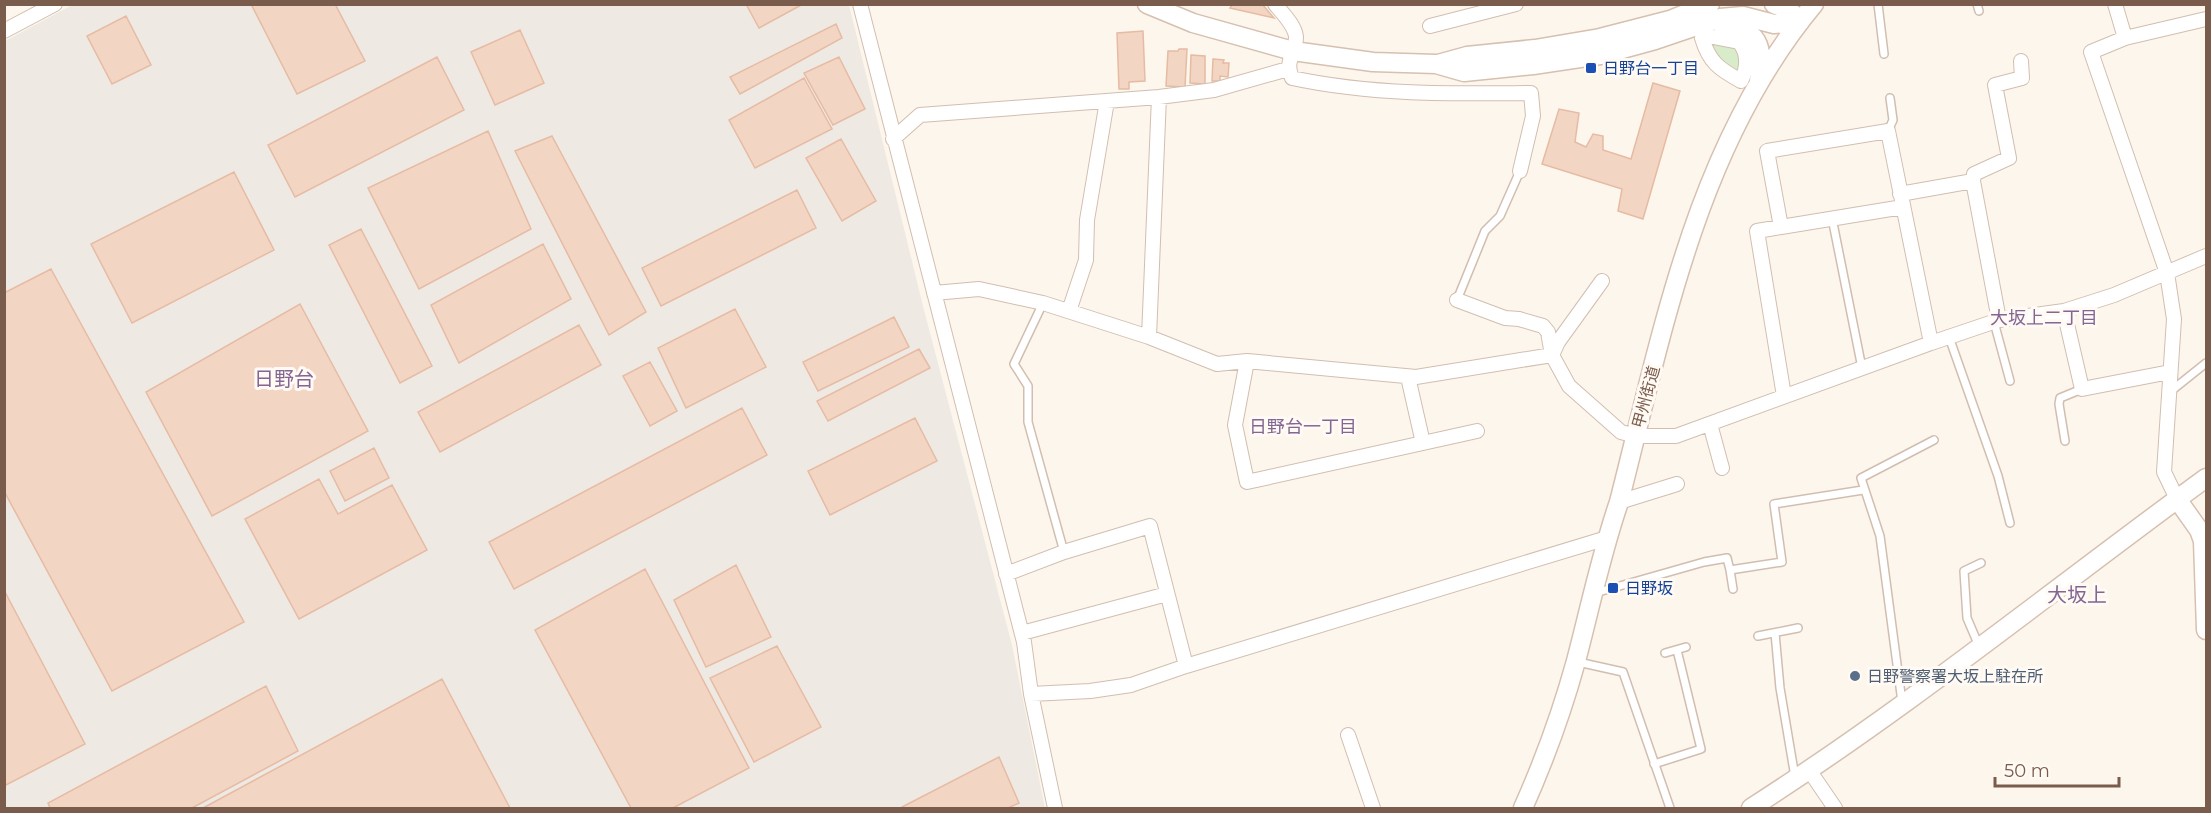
<svg xmlns="http://www.w3.org/2000/svg" width="2211" height="813" font-family="Montserrat,'Noto Sans JP',sans-serif">
<style>
.industrial{fill:#efe9e4}
.green{fill:#d8ecc9}
.building{fill:#f3d5c3;stroke:#e6bba3;stroke-width:1.5}
.lines{fill:none;stroke-linecap:round;stroke-linejoin:round}
.lane-casing{stroke:#d1beb0;stroke-width:10}
.street-casing{stroke:#d1beb0;stroke-width:16}
.secondary-casing{stroke:#d6c0b0;stroke-width:21}
.lane{stroke:#fff;stroke-width:7}
.street{stroke:#fff;stroke-width:14}
.secondary{stroke:#fff;stroke-width:18}
.transit-dot{fill:#1a4fb4;stroke:#fffaf3;stroke-width:2}
.service-dot{fill:#5c6f8a;stroke:#fffaf3;stroke-width:2}
.labels{text-anchor:middle;dominant-baseline:central;stroke-width:6;stroke-linejoin:round;paint-order:stroke}
.transit-label{font-size:16px;fill:#164399;stroke:#fffaf3;text-anchor:start}
.street-label{font-size:16px;fill:#7a5c4d;stroke:#fffaf3}
.service-label{font-size:16px;fill:#4e5e75;stroke:#fffaf3;text-anchor:start}
.neighbourhood-label{font-size:18px;fill:#846695;stroke:#fffaf3}
.quarter-label{font-size:20px;fill:#846695;stroke:#fffaf3}
</style>
<rect width="100%" height="100%" fill="#fdf6ec"/>
<path class="industrial" d="M74,4L849,5L924,310L1012,645L1045,808H5V41Z"/>
<path class="green" d="M1721,43L1736,45L1744,61L1738,73L1725,66L1709,44Z"/>
<path class="building" d="M251,4H335L365,61L297,94Z
M746,4H803L759,28Z
M1233,4H1262L1274,18L1230,8Z
M126,16L151,65L112,84L87,36Z
M836,24L842,38L740,94L730,77Z
M520,30L544,83L495,105L471,52Z
M1143,31L1145,81L1129,82V89H1119L1117,33Z
M1179,49H1187L1185,87L1166,86L1168,51H1178Z
M1191,55L1205,56V84L1190,83Z
M437,57L464,110L295,197L268,145Z
M839,57L865,109L833,125L804,73Z
M1213,59L1224,60L1223,63H1229L1228,77L1220,76V81H1212Z
M804,78L832,129L755,168L729,120Z
M1653,83L1680,91L1643,219L1618,211L1622,189L1542,164L1559,109L1579,113L1575,142L1586,147L1593,134L1603,136V150L1631,159Z
M488,131L531,229L419,289L368,188Z
M552,136L646,312L609,335L515,151Z
M841,139L876,201L842,221L806,158Z
M234,172L274,250L132,323L91,244Z
M797,190L816,228L661,306L642,268Z
M361,229L432,366L400,383L329,245Z
M543,244L571,299L459,363L431,305Z
M51,269L244,622L112,691L4,491V293Z
M300,304L368,431L212,516L146,392Z
M735,309L766,367L686,408L658,348Z
M894,317L909,347L818,391L803,362Z
M579,325L601,365L440,452L418,412Z
M919,349L930,368L828,421L817,401Z
M650,362L677,411L650,426L623,376Z
M742,408L767,455L514,589L489,542Z
M915,418L937,461L830,515L808,471Z
M374,448L389,478L345,501L330,471Z
M319,479L338,514L392,485L427,550L299,619L245,519Z
M736,565L771,637L706,667L674,600Z
M645,569L749,768L673,808H631L535,630Z
M4,590L85,744L4,786Z
M777,646L821,727L754,762L710,678Z
M442,679L510,808H203Z
M266,686L298,751L192,808H50L48,803Z
M999,757L1019,803L1008,808H903L902,807Z"/>
<g class="lines">
<defs>
<path id="lane" d="M1878,4L1884,54
M1977,4L1979,11
M1888,131L1893,120L1890,98
M1832,218L1862,368
M1457,300L1485,231L1500,216L1520,171
M1043,303L1014,364L1028,386V422L1064,552
M1994,322L2010,381
M1949,337L1998,476L2010,523
M2171,391L2206,363
M2065,441L2059,404L2060,398L2082,389
M1730,570L1733,589
M1595,593L1704,562L1727,558L1730,570L1782,562L1774,504L1863,490
M1775,633L1780,688L1795,777
M1758,636L1798,628
M1979,646L1967,618L1964,571L1981,563
M1665,653L1686,647
M1578,662L1623,672L1670,808
M1902,702L1880,536L1861,478L1934,440
M1654,764L1701,749L1677,650"/>
<path id="street" d="M860,4L1024,642L1031,694L1055,808
M1275,4C1282,13 1295,25 1296,37C1296,54 1284,60 1292,78C1371,95 1451,94 1531,93L1533,116L1520,171
M2115,4L2125,38
M1430,26L1516,4
M4,31L55,4
M1708,36L1739,42C1749,54 1748,67 1741,81C1719,69 1709,62 1702,38Z
M893,139L920,115L1159,97L1214,90L1288,69
M1973,181L1974,174L2009,158L1995,85L2022,78L2021,61
M1900,194L1973,181L1999,320
M1781,227L1903,207
M934,293L979,289L1043,303L1149,337L1217,364L1247,361L1416,377L1552,355L1558,342L1602,281
M1457,300L1505,318L1519,319L1543,326L1548,332L1552,355L1569,386L1621,432L1636,436H1676L1931,343L1999,320L2064,311L2114,295L2206,256
M1069,311L1086,260L1087,220L1107,101
M2064,311L2082,389L2170,372
M1149,337L1159,97
M1247,361L1235,425L1247,482L1477,431
M1408,377L1423,443
M1784,396L1757,231L1781,227L1767,151L1888,131L1931,343
M1710,424L1722,468
M2177,499L2164,472L2174,319L2167,273L2091,52L2125,38L2206,19
M1619,502L1677,484
M1006,574L1064,552L1150,526L1186,666
M1022,633L1167,594
M1031,694L1090,691L1131,685L1186,666L1607,538
M1348,735L1373,808
M1809,770L1835,808"/>
<path id="secondary" d="M1147,4L1193,23L1293,51L1373,62L1436,64L1464,72L1533,65L1600,55L1655,40L1720,18L1743,16L1774,24L1800,22
M1774,4C1785,8 1794,12 1800,22
M1720,23C1758,29 1765,45 1759,81
M1438,64L1467,56L1535,49L1600,38L1670,20L1710,4
M2177,499L2199,530L2203,541L2206,630
M1523,808C1544,761 1562,712 1576,661C1590,608 1601,554 1619,502C1663,330 1697,144 1814,4
M1751,808C1909,707 2055,588 2206,478"/>
</defs>
<use href="#lane" class="lane-casing"/>
<use href="#street" class="street-casing"/>
<use href="#secondary" class="secondary-casing"/>
<use href="#lane" class="lane"/>
<use href="#street" class="street"/>
<use href="#secondary" class="secondary"/>
</g>
<g class="transit-dot">
<rect x="1585" y="62" width="12" height="12" rx="3"/>
<rect x="1607" y="582" width="12" height="12" rx="3"/>
</g>
<circle class="service-dot" cx="1855" cy="676" r="6"/>
<g class="labels">
<g class="transit-label">
<text x="1603" y="68">日野台一丁目</text>
<text x="1625" y="588">日野坂</text>
</g>
<g class="street-label">
<text transform="translate(1646 397) rotate(-75)">甲州街道</text>
</g>
<g class="service-label">
<text x="1867" y="676">日野警察署大坂上駐在所</text>
</g>
<g class="neighbourhood-label">
<text x="2044" y="318">大坂上二丁目</text>
<text x="1303" y="427">日野台一丁目</text>
</g>
<g class="quarter-label">
<text x="284" y="379">日野台</text>
<text x="2077" y="595">大坂上</text>
</g>
</g>
<rect width="2211" height="813" fill="none" stroke="#7a5c4d" stroke-width="12"/>
<path d="M1995 777v9h124v-9" fill="none" stroke="#7a5c4d" stroke-width="3"/>
<text x="2004" y="777" font-size="18" fill="#7a5c4d" stroke="#fffaf3" stroke-width="4.5" paint-order="stroke">50 m</text>
</svg>
